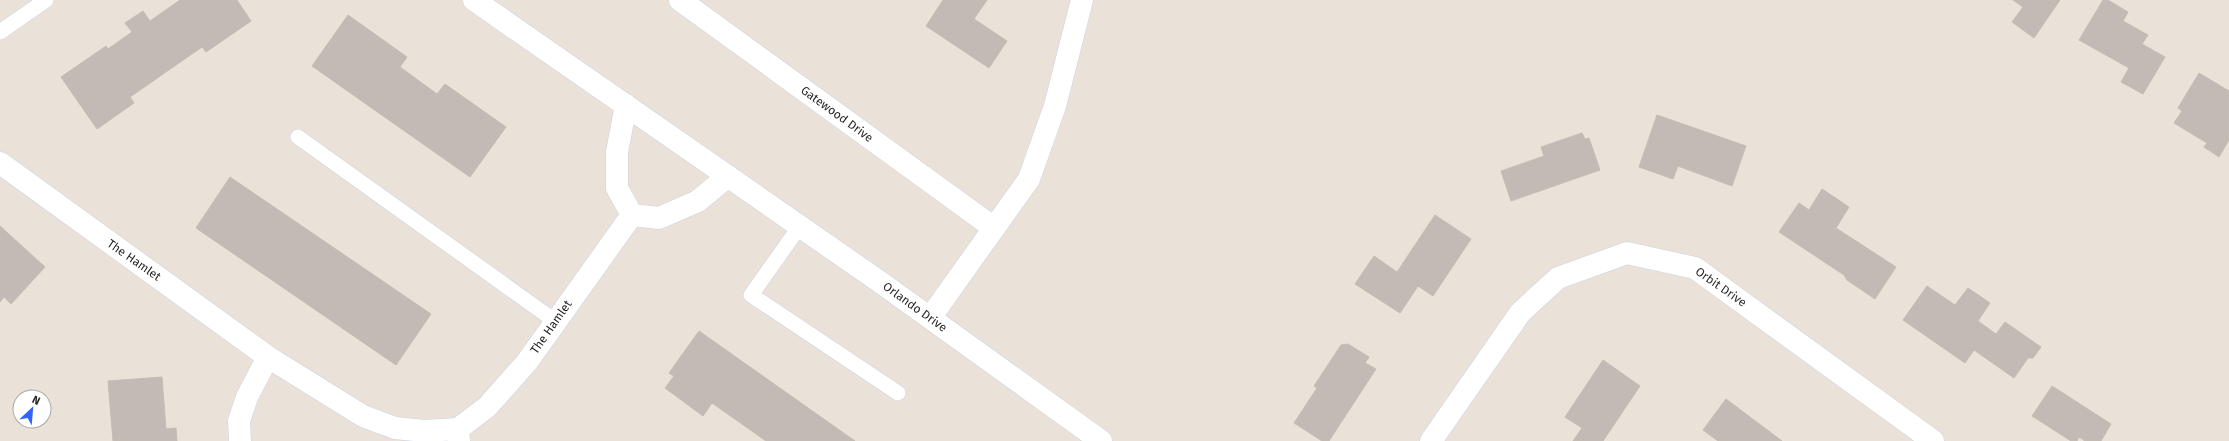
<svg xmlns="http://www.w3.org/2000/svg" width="2229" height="441" font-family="'Fira Sans',sans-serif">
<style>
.building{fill:#c2bbb5;stroke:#c5bdb2}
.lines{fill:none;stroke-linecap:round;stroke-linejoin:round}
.service-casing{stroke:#cdd2e0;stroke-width:16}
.minor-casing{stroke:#cdd2e0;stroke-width:23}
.service{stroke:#fff;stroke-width:15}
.minor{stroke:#fff;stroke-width:22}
.labels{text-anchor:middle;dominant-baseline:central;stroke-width:3;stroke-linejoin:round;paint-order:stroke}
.street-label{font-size:12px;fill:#272727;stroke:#fff}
</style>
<rect width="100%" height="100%" fill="#eae1d8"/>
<path class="building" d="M180,0H237L251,21L206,52L202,47L130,97L134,103L97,129L61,77L106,46L108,49L132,32L125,23L143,11L150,21Z
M943,0H987L974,19L1007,41L989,68L926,26Z
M2013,0H2060L2034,38L2012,22L2023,7Z
M2103,0H2108L2128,12L2123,21L2148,35L2142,44L2165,57L2143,94L2121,82L2129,68L2079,40Z
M348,15L407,57L400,67L437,94L445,84L506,127L470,177L312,66Z
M2199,73L2229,91V140L2219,157L2204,147L2207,143L2174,123L2182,111L2178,108Z
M1657,115L1746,146L1732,186L1678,166L1673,179L1639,167Z
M1582,133L1585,139L1589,138L1600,170L1511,201L1501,171L1544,156L1541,147Z
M230,177L431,314L396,365L196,228Z
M1822,189L1849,207L1836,228L1896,267L1875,299L1847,280L1844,275L1779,232L1799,203L1809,210Z
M1435,215L1471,239L1433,296L1418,286L1400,313L1355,284L1374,256L1397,272Z
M0,226L45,267L11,304L4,297L0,302Z
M1927,286L1955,305L1968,288L1990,303L1978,321L1996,334L2005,322L2041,347L2033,358H2028L2014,378L1974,350L1965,363L1903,320Z
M699,331L855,441H766L712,403L703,416L665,388L674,376L669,373Z
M1348,344L1369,357L1365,363L1376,369L1329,441H1322L1294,423L1317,388L1314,386L1341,345Z
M1603,360L1640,386L1603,441H1573L1582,428L1565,417Z
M162,377L166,429L176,428L177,441H113L108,381Z
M2052,386L2111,424L2101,441H2085L2079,437L2077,441H2071L2032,416Z
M1726,399L1782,441H1718L1703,430Z"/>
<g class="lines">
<defs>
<path id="service" d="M0,32L46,0
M298,137L555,321
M800,226L751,295L898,393"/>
<path id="minor" d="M474,0L880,282L1101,441
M680,0L994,228
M626,105L617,152V188L632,215
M0,163L268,357L363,416L395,428L424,431L458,429L459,441
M632,215L659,218L698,201L728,176
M930,318L1029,179L1055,106L1082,0
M458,429L487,407L527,362L632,215
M240,441L239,421L247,397L268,357
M1431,441L1520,313L1558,278L1627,253L1695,268L1933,441"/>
</defs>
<use href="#service" class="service-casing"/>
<use href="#minor" class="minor-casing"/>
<use href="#service" class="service"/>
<use href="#minor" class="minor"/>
</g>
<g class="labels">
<g class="street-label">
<text transform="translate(837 114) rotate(36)">Gatewood Drive</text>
<text transform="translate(134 260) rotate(35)">The Hamlet</text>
<text transform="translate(1721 287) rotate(35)">Orbit Drive</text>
<text transform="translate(915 307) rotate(36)">Orlando Drive</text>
<text transform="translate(551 327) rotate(-55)">The Hamlet</text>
</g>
</g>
<g transform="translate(32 409) rotate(26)"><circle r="19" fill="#ffffff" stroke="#a9a9a9"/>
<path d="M0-3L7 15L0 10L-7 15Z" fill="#3463fa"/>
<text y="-6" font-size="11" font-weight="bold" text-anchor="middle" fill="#272727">N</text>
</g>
</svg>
